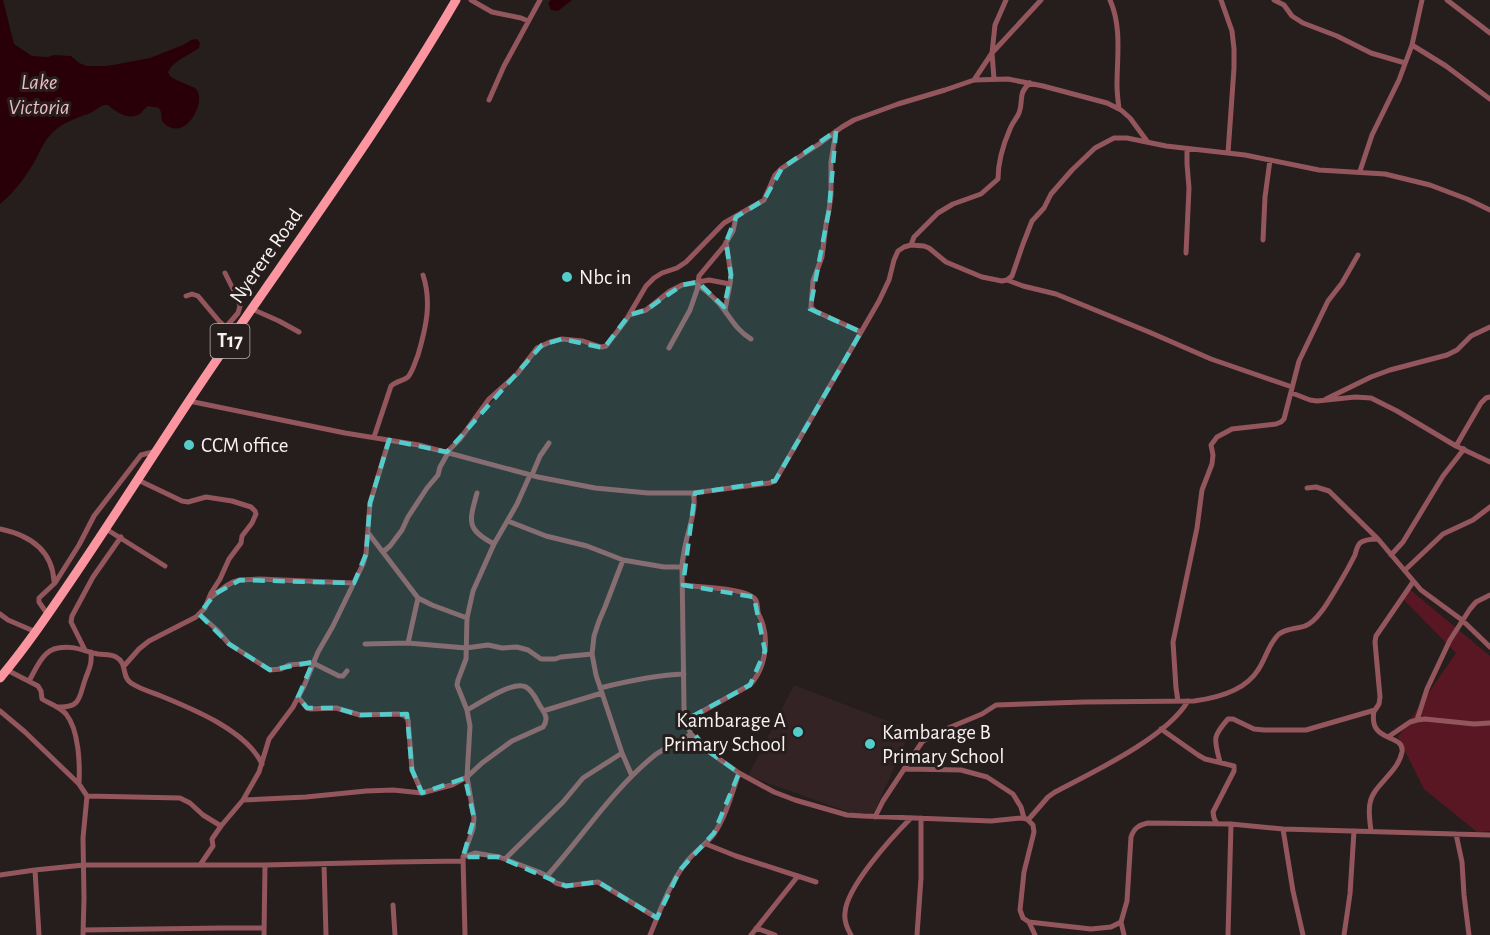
<svg xmlns="http://www.w3.org/2000/svg" width="1490" height="935" font-family="'Alegreya Sans',sans-serif">
<style>
.built{fill:#332324}
.green{fill:#591723}
.water{fill:#2a0008}
.lines{fill:none;stroke-linecap:round;stroke-linejoin:round}
.minor{stroke:#93565c;stroke-width:5}
.primary{stroke:#fb959f;stroke-width:9}
.marked{fill:#53cdcb;fill-opacity:0.2;stroke:#53cdcb;stroke-width:4.5;stroke-dasharray:12 8;stroke-linejoin:round}
.poi-dot{fill:#53cdcb;stroke:#261d1d;stroke-width:2}
.labels{text-anchor:middle;dominant-baseline:central;stroke-width:6;stroke-linejoin:round;paint-order:stroke}
.shield{fill:#261d1d;stroke:#b9b1b2;stroke-width:1.5}
.shield-label{font-size:20px;font-weight:bold;fill:#f8f1f2}
.street-label{font-size:21px;fill:#f8f1f2;stroke:#261d1d}
.poi-label{font-size:21px;fill:#f8f1f2;stroke:#261d1d;text-anchor:start}
.water-label{font-size:22px;font-style:italic;fill:#efbbbf;stroke:#261d1d}
</style>
<rect width="100%" height="100%" fill="#261d1d"/>
<path class="built" d="M794,685L911,730L871,820L748,776Z"/>
<path class="green" d="M1408,588L1490,656V831L1477,832L1424,789L1398,737L1456,653L1401,597Z"/>
<path class="water" d="M0,0H3L14,44L32,56L48,57L54,55L71,56L79,63L87,66H107L150,58L183,45L191,40L197,39L200,43L199,48C188,56 174,60 168,72L170,76C176,81 193,86 196,89C208,102 183,146 162,121L161,112L159,108L148,106C145,108 143,111 141,113C130,122 116,112 108,105C100,104 96,111 88,114C75,118 61,124 52,133C45,140 41,149 37,157C28,174 15,192 0,204Z
M551,0H572L558,11L551,10L548,3Z"/>
<g class="lines">
<path class="minor" d="M471,0L492,12L521,18L528,21
M1110,0C1122,27 1117,57 1117,85C1117,93 1118,101 1119,109
M1221,0L1232,31L1234,49V68L1228,153
M1274,0L1284,5L1292,16L1303,23L1337,36L1371,53L1405,63
M1447,0L1490,33
M1412,45L1446,66L1490,99
M994,79L992,53L995,25L1006,0
M974,80L992,53L1041,0
M489,100L504,66L540,0
M836,131L831,162V195L829,210L826,225L822,257L813,281L811,307L815,311L861,332
M1360,171L1372,135L1399,80L1412,45L1422,0
M1263,240L1265,197L1270,160
M911,245L914,237L938,213L953,204L981,194L998,179C998,161 1003,145 1010,129C1012,123 1017,118 1019,113C1024,100 1017,94 1030,83
M1186,253L1189,188L1187,164V149
M225,273L236,295L240,306L238,313L226,327
M1007,280L1023,286L1056,294L1149,332L1211,359L1292,387
M698,285C708,292 718,301 725,311C733,322 739,332 751,339
M186,296L192,294L198,296L219,321L234,335
M252,309L279,321L299,332
M725,310L730,284L731,275L726,242
M629,315L646,310L670,291L682,285L709,280L730,284
M669,348L690,310L697,290L699,276L724,246L733,231L736,217
M1292,393L1310,400L1317,401L1355,397L1371,398L1397,411L1456,446L1490,462
M1326,399L1371,377L1390,370L1447,355L1457,350L1471,336L1490,327
M189,401L345,433L419,445L538,477L595,488L648,493H693C698,508 686,535 684,552C683,557 682,562 682,567L684,708L685,721L691,734L708,751L739,773L774,792L795,800L847,815L863,816L991,821L1021,818L1027,819L1033,825L1034,832L1024,872L1020,910L1023,918L1029,922L1091,929L1111,927L1121,922L1127,901L1131,837C1134,828 1139,825 1148,823L1231,824L1283,829L1490,835
M374,437L391,386C396,381 403,381 408,377C413,371 415,362 418,355C426,328 432,302 423,275
M1456,446L1481,403L1486,398L1490,397
M447,452L460,439L489,399L517,374L537,348L550,342L562,339L583,341L601,347L606,346L626,320L646,286L654,278L662,273L677,268L686,262L724,223L764,200L775,175L782,168L819,144L842,127L854,120L898,104L945,90L974,80L1008,79L1043,86L1107,103L1121,110L1130,118L1147,141
M532,475L540,456L549,443
M1307,488L1316,487L1329,491L1378,539
M477,493C469,522 466,529 494,544
M693,493L770,483L775,481L879,301L889,280L894,260L898,251L904,247L911,245L924,246L929,248L946,262L982,277L1002,281L1007,280L1012,276L1023,244L1032,221L1044,208L1051,194L1072,170L1095,148L1114,138H1127L1166,146L1245,155L1319,170L1385,174L1430,185L1467,199L1490,210
M508,521L546,536L587,546L623,560L664,567H682
M0,529C29,535 52,550 54,581
M106,529L165,566
M369,534L418,598L432,605L467,618
M383,552L390,546L402,530L408,517L427,488L438,475L440,467L448,453
M1391,555L1403,542L1443,476L1464,449
M623,560L605,607L599,621L594,636L592,654L596,675L622,753L632,776
M1405,570L1443,534L1473,520L1490,507
M683,585C699,587 738,588 751,596C758,599 757,605 758,612C759,616 762,620 763,625C769,645 764,670 750,685L685,721
M210,598L226,586L233,582L240,580L260,579L354,583
M0,614L8,620L36,632
M199,614L217,630L229,644L270,670L281,669L289,665L313,663L339,676H343L347,671
M48,615L39,602V598L55,583L79,545L94,516L141,455L157,451
M408,643L418,598
M365,644L408,643L466,648L488,645L502,648L517,647L528,650L541,659H555L561,657L592,654
M85,650L71,622L72,616L93,577L121,537
M124,666L139,649L149,641L196,617L205,608L211,593L220,579L229,559L241,543L242,536L252,523L256,514L255,511L251,507L232,501L206,497L188,502L182,501L138,480
M7,670L38,686L41,691L42,699C50,704 60,707 66,714C79,730 80,764 79,784
M29,681C36,669 43,650 58,648C74,645 83,651 98,654C104,655 111,654 116,657C128,663 121,677 131,683C140,689 151,692 161,696C193,709 247,731 262,764
M600,688C628,681 655,675 684,674
M298,697L307,708L311,709L336,708L360,715L399,714L405,716L408,720L412,770L422,793
M1178,701L1176,688L1173,642L1197,528L1202,490L1212,464L1213,455L1211,445L1217,437L1232,429L1276,424L1281,422L1284,419L1299,361L1328,301L1342,283L1358,255
M58,707C81,708 79,697 85,680C89,668 92,666 91,652
M0,711L25,732L79,784L87,796L83,838L84,898L83,935
M543,711L602,693
M1417,720L1427,689L1450,640L1470,609L1476,602L1490,595
M1161,729L1198,755L1205,759L1234,766V771L1213,812L1214,818L1217,824
M1388,737L1410,722L1417,720L1425,719L1474,724L1490,723
M1220,762C1214,739 1212,737 1228,719H1233L1254,729L1264,730H1306L1375,710L1379,704L1380,697L1375,642L1376,636L1413,582
M904,769L961,770L987,777L1013,794L1021,807L1024,818
M87,796L180,798L190,803L203,815L221,826
M243,800L306,797L366,791L393,790L422,793L444,787L452,785L467,777L482,763L512,741L543,727C549,719 545,713 540,706C536,699 533,691 526,687C513,680 479,704 467,710
M875,817L883,801L922,742L934,734L982,714L996,705L1084,702L1194,701C1217,698 1245,691 1258,670C1266,658 1269,643 1279,634C1287,628 1296,629 1305,626C1318,622 1332,595 1339,584C1345,574 1350,565 1355,555C1356,551 1357,546 1360,543C1365,539 1372,539 1378,539L1421,590L1462,620L1490,647
M1028,820L1048,797L1055,792C1093,772 1166,738 1188,701
M1283,829L1293,891L1303,935
M1371,831C1370,822 1368,812 1370,803C1373,785 1398,773 1402,752C1405,733 1368,744 1374,711
M1456,834L1462,862L1464,895L1469,935
M706,844L736,856L816,882
M463,857L475,853L499,857L539,872L547,876L556,883L566,886L598,882L657,918
M505,859L563,802L583,778L622,753
M324,864L326,935
M200,865L213,846L212,839L221,826L243,800L259,772L269,739L293,707L304,686L318,652L333,626L363,564L366,554L370,503L389,440
M35,870L39,935
M0,875L35,870L84,865H265L393,862L463,861
M547,876C583,836 613,789 655,755C666,747 680,742 691,734
M393,905L395,935
M1029,922L1035,935
M1121,922L1124,935
M756,928L775,935
M83,930L222,928H264
M264,935L265,865
M465,935L463,857L473,829L474,818L467,777L470,726L467,710L457,685L458,680L466,659L467,618L473,591L494,544L517,504L530,475
M650,935C660,911 669,885 685,864C693,852 706,845 714,834C726,816 732,793 739,773
M751,935L798,876
M851,935C847,928 844,920 845,913C846,887 893,836 911,818
M917,935L921,878V818
M1228,935L1231,824
M1344,935L1350,894L1354,831"/>
<path class="primary" d="M0,678C26,647 49,613 72,579C112,520 150,460 189,401C278,267 375,139 456,0"/>
</g>
<path class="marked" d="M836,131L829,210L810,309L861,332L775,481L695,493L683,585L754,597L765,651L750,685L684,721L708,751L739,773L714,833L680,870L657,918L598,882L566,886L499,857H463L474,818L465,778L422,793L412,770L407,714L360,715L336,708H307L298,697L313,662L270,670L229,644L199,614L215,594L240,580L354,583L366,554L370,503L389,440L447,452L542,345L562,339L604,348L629,315L646,310L682,285L698,282L724,307L731,275L726,242L736,217L764,200L782,168Z"/>
<g class="poi-dot">
<circle cx="567" cy="277" r="6"/>
<circle cx="189" cy="445" r="6"/>
<circle cx="798" cy="732" r="6"/>
<circle cx="870" cy="744" r="6"/>
</g>
<g class="labels">
<rect class="shield" x="210.5" y="324" width="39" height="34" rx="4.5"/>
<g class="shield-label">
<text x="230" y="341">T17</text>
</g>
<g class="street-label">
<text transform="translate(266 256) rotate(-55)">Nyerere Road</text>
</g>
<g class="poi-label">
<text x="579" y="277">Nbc in</text>
<text x="201" y="445">CCM office</text>
<text x="786" y="720" text-anchor="end">Kambarage A<tspan x="786" dy="24">Primary School</tspan></text>
<text x="882" y="732">Kambarage B<tspan x="882" dy="24">Primary School</tspan></text>
</g>
<g class="water-label">
<text x="39" y="82">Lake<tspan x="39" dy="25">Victoria</tspan></text>
</g>
</g>
</svg>
